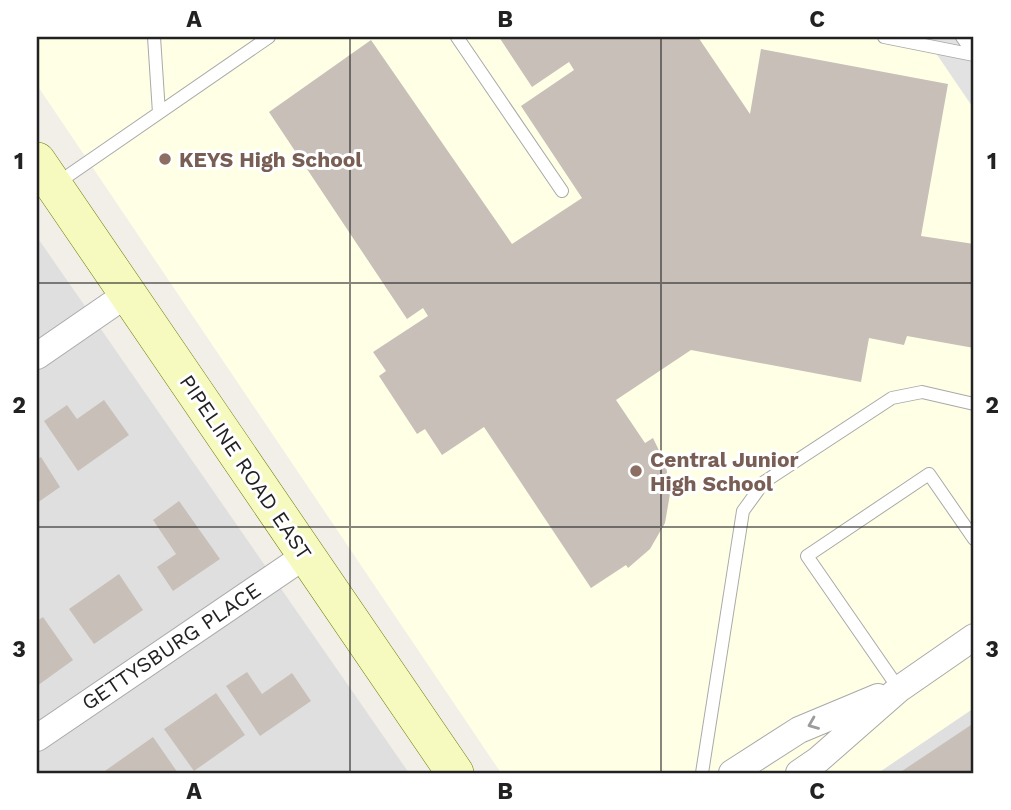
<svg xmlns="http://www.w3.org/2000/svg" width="1011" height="810" font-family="'Work Sans',sans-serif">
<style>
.residential{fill:#e0dfdf}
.education{fill:#ffffe5}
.parking{fill:#e2e2e2}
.building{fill:#c7bfb8}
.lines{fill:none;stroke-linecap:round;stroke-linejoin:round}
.lane-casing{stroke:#a9a9a9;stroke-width:14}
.street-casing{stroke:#a9a9a9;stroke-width:28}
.secondary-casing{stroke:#707d05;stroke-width:38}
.lane{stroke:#fff;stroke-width:12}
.street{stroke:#fff;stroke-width:26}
.secondary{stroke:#f7fabf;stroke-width:37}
.oneway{stroke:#9c9c9c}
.grid{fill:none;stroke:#222;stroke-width:2;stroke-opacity:0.55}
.education-dot{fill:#8d6e63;stroke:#fff;stroke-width:2.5}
.labels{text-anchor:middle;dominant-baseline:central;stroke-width:6;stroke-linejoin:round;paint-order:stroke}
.education-label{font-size:21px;font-weight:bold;fill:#785e54;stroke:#fff;text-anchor:start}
.street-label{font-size:21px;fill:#222;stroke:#fff}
.neatline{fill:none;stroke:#222;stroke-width:2.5}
.grid-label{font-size:23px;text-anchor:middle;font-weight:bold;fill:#222}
</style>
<rect width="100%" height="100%" fill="#f2efe9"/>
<path class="residential" d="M37,237L409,773H37Z
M974,708V773H878Z"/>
<path class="education" d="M37,37H974V708L878,773H501L37,85Z"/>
<path class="parking" d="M925,37H974V109Z"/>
<path class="building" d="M499,37H698L750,114L761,49L948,84L921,236L974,244V348L907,336L904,345L869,338L861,382L691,350L616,400L645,443L653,438L666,465L670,494L665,523L650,549L628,568L626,565L591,588L484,427L442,455L425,429L417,434L379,376L386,371L373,352L428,316L423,308L407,319L269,112L371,40L512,244L582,198L521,106L574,70L569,62L532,87Z
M104,400L129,435L78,471L44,421L67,405L77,419Z
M41,457L60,487L37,503V459Z
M179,501L220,559L173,591L157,567L176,554L153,520Z
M119,574L143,610L94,644L69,609Z
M43,617L73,660L37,686V621Z
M247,672L262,694L292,673L311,701L260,736L226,686Z
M216,693L245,735L194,771L164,729Z
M974,723V773H899Z
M153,737L178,773H102Z"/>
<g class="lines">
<defs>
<path id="lane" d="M154,37L159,113
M457,37L562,191
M884,37L974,55
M962,37L974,54
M56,184L269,37
M899,689L807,556L929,474L974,539
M702,773L743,511L764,482L892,398L922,392L974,404"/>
<path id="street" d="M37,356L127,294
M37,738L306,555
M732,773L799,730L878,697
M799,773L818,760L899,689L974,637"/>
<path id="secondary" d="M37,161L455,773"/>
</defs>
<use href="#lane" class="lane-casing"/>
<use href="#street" class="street-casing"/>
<use href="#secondary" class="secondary-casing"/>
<use href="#lane" class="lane"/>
<use href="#street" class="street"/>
<use href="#secondary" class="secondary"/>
</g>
<defs><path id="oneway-chevron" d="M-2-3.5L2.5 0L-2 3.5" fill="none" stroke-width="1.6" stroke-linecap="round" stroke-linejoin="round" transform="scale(1.75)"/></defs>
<use class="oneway" href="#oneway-chevron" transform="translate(813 724) rotate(158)"/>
<path class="grid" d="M350,37V773M661,37V773M37,283H974M37,527H974"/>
<g class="education-dot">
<circle cx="165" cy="159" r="7"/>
<circle cx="636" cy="471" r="7"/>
</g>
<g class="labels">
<g class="education-label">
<text x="179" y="159">KEYS High School</text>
<text x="650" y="459">Central Junior<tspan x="650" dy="24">High School</tspan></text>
</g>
<g class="street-label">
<text transform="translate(246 467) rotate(56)">PIPELINE ROAD EAST</text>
<text transform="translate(171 646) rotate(-34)">GETTYSBURG PLACE</text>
</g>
</g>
<rect width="1011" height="810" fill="none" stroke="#ffffff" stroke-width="77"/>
<rect x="38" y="38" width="934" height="734" class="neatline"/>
<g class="grid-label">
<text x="194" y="27">A</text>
<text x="505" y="27">B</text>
<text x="817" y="27">C</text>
<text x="19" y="169">1</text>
<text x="992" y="169">1</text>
<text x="19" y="413">2</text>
<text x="992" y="413">2</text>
<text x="19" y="657">3</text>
<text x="992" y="657">3</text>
<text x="194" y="799">A</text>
<text x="505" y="799">B</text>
<text x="817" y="799">C</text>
</g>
</svg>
